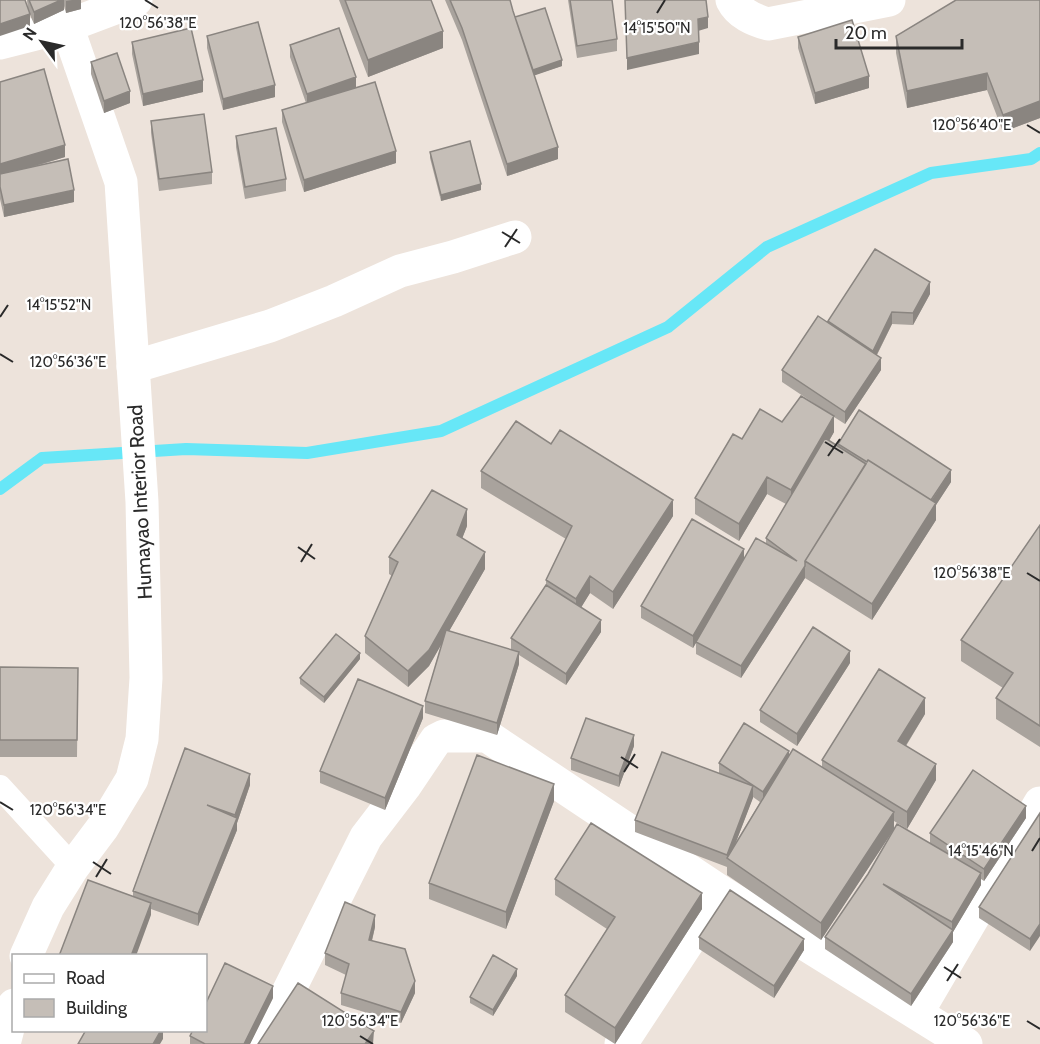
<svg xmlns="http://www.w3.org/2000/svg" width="1040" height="1044" font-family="Cabin,sans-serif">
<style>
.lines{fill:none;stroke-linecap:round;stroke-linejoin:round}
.stream{stroke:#67e7f7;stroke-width:12}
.service{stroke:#fff;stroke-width:24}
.minor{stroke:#fff;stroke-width:33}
.tertiary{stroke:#fff;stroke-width:33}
.wall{fill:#a9a39d;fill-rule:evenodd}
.shaded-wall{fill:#8a8580}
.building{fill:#c5beb7;stroke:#8a8580;stroke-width:1.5}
.ticks{fill:none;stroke:#2a2a2a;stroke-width:2}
.labels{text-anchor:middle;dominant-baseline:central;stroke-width:4.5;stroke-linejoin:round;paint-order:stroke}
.street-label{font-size:20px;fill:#2a2a2a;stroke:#fff}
.ticks-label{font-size:15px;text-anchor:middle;fill:#2a2a2a;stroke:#fff;stroke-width:4.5;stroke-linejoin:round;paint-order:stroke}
</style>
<rect width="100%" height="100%" fill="#ede3db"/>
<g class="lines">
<path class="stream" d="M0,489L42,458L186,449L307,453L441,431L668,327L767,247L931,173L1031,159L1040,153"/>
<path class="service" d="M0,787L73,867"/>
<path class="minor" d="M732,0C739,14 754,20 768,24L889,0
M0,43L67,26
M133,367L270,326L334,301L400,271L453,257L515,237
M917,1013L1040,803
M262,1044L366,837L405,786L436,740L444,736H487L721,892L966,1044
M621,1044L721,892"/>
<path class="tertiary" d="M26,956L48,907L73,867L103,827L132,779L142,739L146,678L142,502L121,182L67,26L136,0
M4,1044L14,1005"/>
</g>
<path class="wall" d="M27,0H81V9L66,13L64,6V10L34,24L30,15V26Z
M339,0H431L443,48L368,77Z
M445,0H510L515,19L562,66L534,75L558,159L507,176L462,40Z
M568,0H612L617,39V51L577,58Z
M1040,0V118L1003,132L987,90L907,108L896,53V36Z
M207,36L275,97L223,110L207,48Z
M798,37L869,88L815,104L798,48Z
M132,42L203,92L143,106L132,54Z
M290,45L356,87L396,163L304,192L282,122V110L306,103L290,57Z
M91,62L130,103L104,113L91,74Z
M0,82L65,157L33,167L74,202L4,217L0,199Z
M151,121L212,172V184L159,191L151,133Z
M236,136L286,179V191L245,199L236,147Z
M430,152L481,190L441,201L430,158Z
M930,294L913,325L892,324L877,355L881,370L845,424L834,417V432L829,441L838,446V444L951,482L936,505V520L872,620L805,578L741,678L696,654V643L693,648L641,618V606L744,559L766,544V538L786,504L767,494L739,541L695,514V498L742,439L818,406L782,382V370L828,323V321Z
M551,444L673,516L613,609L590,593L581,607L601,632L566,685L519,655V664L497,735L425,713V701L442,642L429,666L408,687L365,653V636L392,576L389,574V557L467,526L462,538L485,569L449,631L511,650V638L546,585V580L566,539L481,488V471Z
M1040,525V747L996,719V698L1003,688L961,661V640Z
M360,659L324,703L300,684V678Z
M850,663L797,746L760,722V710Z
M0,667L78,668L77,757H0Z
M925,714L906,746L936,780L907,829L894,821V829L821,940L727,875V867L635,832V820L719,773V763L789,755L822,767V760ZM753,797L760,802L736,842Z
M423,718L385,810L320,783V771Z
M634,746L619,787L571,770V758Z
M185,748L250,785L237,823V830L198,926L151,909V915L133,897V891Z
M554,801L506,929L429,899V883Z
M1040,813L1030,951L979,918V907Z
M1026,818L984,881L981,879V885L953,932V942L911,1006L825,949V937L930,843V833Z
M555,879L702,909L615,1044L565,1012V995L607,929L555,895Z
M375,927L372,941L415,993L401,1023L341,1005V993L346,975L325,965V953Z
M699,937L804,950L774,998L699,949Z
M517,976L493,1016L470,1003V997Z
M273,998L250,1044H190V1036Z"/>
<path class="shaded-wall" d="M61,0H64V10L34,24V12Z
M72,0H81V9L66,13V1Z
M30,14V26L0,36V24Z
M708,17V28L698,31V19Z
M443,31V48L368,77V60Z
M699,42V54L627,70V58Z
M562,60V66L533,76V70Z
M987,73V90L907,108V91Z
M869,76V88L815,104V93Z
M356,77V89L307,106V94Z
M203,80V92L143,106V94Z
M275,85V97L223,110V99Z
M130,91V103L104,113V101Z
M1040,101V118L1003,132V115Z
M65,145V157L0,176V164Z
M558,147V159L507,176V164Z
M396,151V163L304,192V180Z
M481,184V190L441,201V195Z
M74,190V202L4,217V205Z
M930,282V294L913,325V313Z
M892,312V324L873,362V351Z
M881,358V370L845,424V412Z
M834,416V432L791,507V490Z
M951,470V482L936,505V520L872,620V604L930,503Z
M767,477V494L739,541V524Z
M673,500V516L613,609V592Z
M467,509V526L457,552V535Z
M744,549V561L693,648V636Z
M485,552V569L429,666L408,687V671Z
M805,566V578L741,678V666Z
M590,576V593L576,616V599Z
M601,620V632L566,685V674Z
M850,651V663L797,746V734Z
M519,652V664L497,735V723Z
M360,653V659L324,703V697Z
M925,698V714L898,758V741Z
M423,706V718L385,810V798Z
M634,735V746L619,787V776Z
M789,751V763L763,804V792Z
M936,764V780L907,829V812Z
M250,774V785L237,823V830L198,926V914L235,822V815Z
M554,784V801L506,929V912Z
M753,786V798L729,860L727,858V867V855Z
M1026,806V818L984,881V869Z
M894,812V829L821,940V923Z
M981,873V885L953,932V942L911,1006V994L952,931V922Z
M702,893V909L615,1044V1028Z
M151,903V915L136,956H131Z
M375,915V927L369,952V940Z
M1040,924V936L1030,951V939Z
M804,939V950L774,998V986Z
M517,969V976L493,1016V1010Z
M415,981V993L401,1023V1012Z
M273,986V998L250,1044H244Z
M161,1030H163V1039L160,1044H153Z
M374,1031L373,1044H365Z"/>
<path class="building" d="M0,0H25L30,14L0,24Z
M29,0H61L34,12Z
M345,0H431L443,31L368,60Z
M450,0H510L513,11L558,147L507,164L462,28Z
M570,0H612L617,39L577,46Z
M625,0H706L708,17L698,19L699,42L627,58Z
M956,0H1040V101L1003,115L987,73L907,91L896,36Z
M545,8L562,60L533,70L515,17Z
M852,20L869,76L815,93L798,37Z
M258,22L275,85L223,99L207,36Z
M191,28L203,80L143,94L132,42Z
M339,28L356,77L307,94L290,45Z
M117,53L130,91L104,101L91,62Z
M44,69L65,145L0,164V82Z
M375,82L396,151L304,180L282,110Z
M204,114L212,172L159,179L151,121Z
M276,128L286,179L245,187L236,136Z
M470,141L481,184L441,195L430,152Z
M68,159L74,190L4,205L0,187V174Z
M875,249L930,282L913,313L892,312L873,351L828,321Z
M818,316L881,358L845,412L782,370Z
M801,396L834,416L791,490L767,477L739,524L695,498L733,434L742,439L760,409L782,422Z
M859,410L951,470L931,500L868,460L867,462L838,444Z
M516,421L551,444L560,430L673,500L613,592L590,576L576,599L546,580L572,526L481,471Z
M825,438L866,464L805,561V566L741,666L696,642L756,538L797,561L766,538Z
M868,460L936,503L872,604L805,561Z
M432,490L467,509L457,535L485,552L429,650L408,671L365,636L398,562L389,557Z
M692,519L744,549L693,636L641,606Z
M1040,525V726L996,698L1013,673L961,640Z
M546,585L601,620L566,674L511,638Z
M813,627L850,651L797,734L760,710Z
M446,630L519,652L497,723L425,701Z
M336,634L360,653L324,697L300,678Z
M0,667L78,668L77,740H0Z
M879,669L925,698L898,741L936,764L907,812L822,760Z
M358,679L423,706L385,798L320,771Z
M586,718L634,735L619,776L571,758Z
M744,723L789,751L763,792L719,763Z
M185,748L250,774L235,815L207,805L237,818L198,914L133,891Z
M793,749L894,812L821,923L727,858Z
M662,752L753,786L727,855L635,820Z
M477,755L554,784L506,912L429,883Z
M973,770L1026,806L984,869L930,833Z
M1040,813V924L1030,939L979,907Z
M591,823L702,893L615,1028L565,995L615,917L555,879Z
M897,824L981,873L952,922L883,884L953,930L911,994L825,937L868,874Z
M88,880L151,903L131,956H59Z
M730,890L804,939L774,986L699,937Z
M345,902L375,915L369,940L405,949L415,981L401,1012L341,993L349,964L325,953Z
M493,955L517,969L493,1010L470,997Z
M225,963L273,986L244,1044H205L190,1036L193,1030H206V1003Z
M298,983L374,1031L365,1044H258Z
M86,1030H161L153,1044H78Z"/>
<path class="ticks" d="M145,0L158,8M657,13L665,0M1027,125L1040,133M502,232L520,243M505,247L517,229M0,317L8,305M0,354L13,362M825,442L843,453M828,456L840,439M298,547L315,559M301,562L312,544M1027,573L1040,581M621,757L638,768M624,772L635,754M0,802L13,810M1032,851L1040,838M93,862L111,874M96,877L107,859M944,967L961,978M947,981L958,964M1027,1021L1040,1029M360,1036L373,1044"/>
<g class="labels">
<g class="street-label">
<text transform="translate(140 502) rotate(-93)">Humayao Interior Road</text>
</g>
</g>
<g class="ticks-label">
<text x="158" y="28">120°56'38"E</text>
<text x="657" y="33">14°15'50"N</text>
<text x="972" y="130">120°56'40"E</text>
<text x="59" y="310">14°15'52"N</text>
<text x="68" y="367">120°56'36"E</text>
<text x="972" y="578">120°56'38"E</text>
<text x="68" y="815">120°56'34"E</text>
<text x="981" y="856">14°15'46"N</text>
<text x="360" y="1026">120°56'34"E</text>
<text x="972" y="1026">120°56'36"E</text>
</g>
<rect x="12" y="954" width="195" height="78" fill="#ffffff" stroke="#aaaaaa" stroke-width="1.5"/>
<rect x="24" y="974" width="30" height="9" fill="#ffffff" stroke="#aaaaaa" stroke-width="1.5"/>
<text x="66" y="984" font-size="18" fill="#2a2a2a">Road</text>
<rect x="24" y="999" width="30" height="18" fill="#c5beb7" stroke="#aaaaaa" stroke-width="1.5"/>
<text x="66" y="1014" font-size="18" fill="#2a2a2a">Building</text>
<g transform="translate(42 42) rotate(303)" stroke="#ffffff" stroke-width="4.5" paint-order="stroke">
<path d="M0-4.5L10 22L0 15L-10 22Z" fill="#2a2a2a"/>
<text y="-9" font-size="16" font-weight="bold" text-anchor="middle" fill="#2a2a2a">N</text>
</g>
<path d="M836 39v9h126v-9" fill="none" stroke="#2a2a2a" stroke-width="3"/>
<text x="845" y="39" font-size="18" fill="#2a2a2a" stroke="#ffffff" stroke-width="4.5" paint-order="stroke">20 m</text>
</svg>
